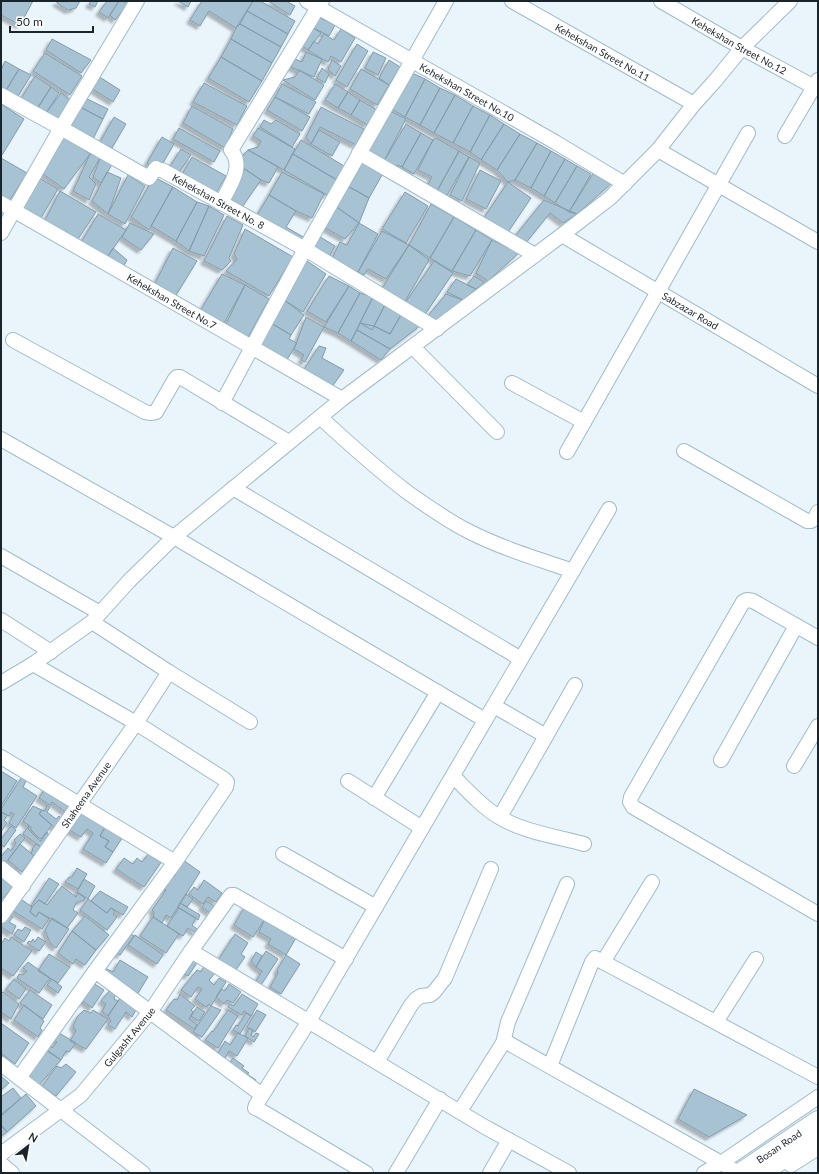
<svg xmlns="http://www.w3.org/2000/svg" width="819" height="1174" font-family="Lato,sans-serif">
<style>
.building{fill:#a7c2d2;stroke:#829cac;filter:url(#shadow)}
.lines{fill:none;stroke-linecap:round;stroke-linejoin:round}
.minor-casing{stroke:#a0bbcb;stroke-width:16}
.major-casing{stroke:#a0bbcb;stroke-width:20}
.minor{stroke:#fff;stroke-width:14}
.major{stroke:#fff;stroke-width:18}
.labels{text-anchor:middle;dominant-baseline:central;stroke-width:3;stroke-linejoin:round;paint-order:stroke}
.street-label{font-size:10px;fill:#1a242b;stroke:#fff}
</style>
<defs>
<filter id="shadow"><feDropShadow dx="-3.5" dy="3.5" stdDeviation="1" flood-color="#0004"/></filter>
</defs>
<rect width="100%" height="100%" fill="#e9f4fb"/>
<path class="building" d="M1,1H33L20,25L1,15Z
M57,1H80L76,8L68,10L57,3Z
M91,1H98L95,7L89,4Z
M107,1H119L108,18L99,12Z
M119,1H122L128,4L115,20L110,15Z
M178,1H191L188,7Z
M202,1H253L236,28L209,11L200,26L190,20Z
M253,1H260L295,21L288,34L247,11Z
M268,1H286L295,6L290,15Z
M247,11L288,34L281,47L240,24Z
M318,17L335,25L329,36L312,27Z
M240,24L281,47L272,63L231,39L236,28Z
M312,27L321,33L308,50L300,44Z
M341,29L355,38L341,62L331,56L328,62L322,59L308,50L314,41L318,44L324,34L334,40Z
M52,39L91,60L81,73L46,50Z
M231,39L272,63L262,81L221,57Z
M357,44L368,51L347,87L336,80Z
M306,52L322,59L314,77L291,67L295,59L302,62Z
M373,52L386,58L378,75L365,68Z
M45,53L82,76L70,95L33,71Z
M221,57L262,81L249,102L208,78Z
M332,60L341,66L335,76L328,69Z
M389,60L400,67L389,85L379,78Z
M5,61L19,69L5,92L1,90V70Z
M322,68L329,74L325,83L317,78Z
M19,69L31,75L17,98L5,92Z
M361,69L389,85L377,105L350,89Z
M299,70L324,85L315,100L283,80L295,77Z
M410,72L425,79L405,117L390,108Z
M35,76L51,87L36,110L20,100Z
M98,76L120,90L113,102L91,88Z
M425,79L440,88L420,125L405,117Z
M204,83L247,106L237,125L193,102Z
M282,84L316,102L309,114L275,97Z
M335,84L348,92L338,108L325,100Z
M51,87L59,93L46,113L38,108Z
M440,88L455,95L434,133L420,125Z
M348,92L360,100L351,115L338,108Z
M61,93L71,100L57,121L46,113Z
M455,95L473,106L453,143L434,133Z
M275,97L310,117L302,131L267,110Z
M85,98L108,109L103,119L80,107Z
M360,100L377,110L367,125L351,115Z
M1,104L24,119L2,155L1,154Z
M192,106L233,129L225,148L183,123Z
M473,106L490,115L470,152L453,143Z
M80,107L103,119L92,141L68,128Z
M321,107L364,129L356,145L320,127L311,144L306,137Z
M388,110L406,119L384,161L366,151Z
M490,115L504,124L481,160L470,152Z
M114,117L126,124L112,148L100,142Z
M264,120L271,124L276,120L300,134L292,147L260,127Z
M406,124L421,133L402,167L397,165L395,169L384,161Z
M504,124L520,134L497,170L481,160Z
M179,128L220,151L214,162L173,139Z
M258,128L295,149L284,170L248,150L258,147L261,141L253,136Z
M319,130L340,142L332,156L311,144Z
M421,133L433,140L414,174L402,167Z
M520,134L537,143L515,180L508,182L497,170Z
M64,136L90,154L64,189L43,174Z
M162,137L174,144L159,170L147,163Z
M436,138L459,151L436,193L426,188L432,177L418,170L433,140Z
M301,140L344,166L337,180L293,154Z
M537,143L551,151L531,188L515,180Z
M181,149L191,155L178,174L169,168Z
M248,150L278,167L269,183L261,180L237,164L242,156Z
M459,151L469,157L446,197L436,193Z
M551,151L565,159L544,196L531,188Z
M90,154L101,156L89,177L96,184L89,200L73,191Z
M293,154L337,180L327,195L284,170Z
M101,156L113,163L101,183L93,177Z
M192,157L226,176L215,195L181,176Z
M469,157L480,163L462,201L450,195Z
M1,158L27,173L8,203L1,199Z
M565,159L577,166L555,203L544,196Z
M360,161L382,175L369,198L346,185Z
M577,166L591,174L569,212L555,203Z
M245,169L261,180L240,210L224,199Z
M480,170L501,181L486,209L466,199Z
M107,172L121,178L108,214L92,201Z
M282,172L324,194L312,218L296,211L269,195Z
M594,172L612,183L577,214L569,212Z
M128,175L145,186L125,224L108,214Z
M154,177L173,187L149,230L131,217Z
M39,178L58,189L41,218L19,207Z
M508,182L531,198L506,235L483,219Z
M346,185L369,198L359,223L334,205Z
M173,187L197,202L176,241L151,226Z
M60,191L96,212L78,239L45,220Z
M405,192L428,206L406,243L382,229Z
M269,195L296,211L286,227L305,238L301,245L256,217Z
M544,200L577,214L563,223L550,213L525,244L515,236Z
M197,202L209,206L189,251L176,241Z
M431,204L454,217L430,258L409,245Z
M334,205L359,223L345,239L322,226Z
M209,206L224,215L204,256L189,251Z
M98,214L126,230L106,259L80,244Z
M227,216L243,225L229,258L231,261L222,270L204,261Z
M454,217L476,230L452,271L430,258Z
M130,223L154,234L141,250L122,237Z
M359,223L378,234L358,272L348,269L334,262L333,256L340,242L347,245Z
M245,229L293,257L269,296L226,271L237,259L234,254Z
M476,230L492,240L470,276L452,271Z
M382,231L409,245L386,279L368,269L364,275L358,272Z
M317,235L335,246L328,259L310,249Z
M492,240L519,253L488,281L476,273Z
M409,245L429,260L404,303L381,290Z
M113,248L127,260L122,269L106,259Z
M173,248L197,261L175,297L155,283Z
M304,259L326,274L303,312L284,300Z
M434,261L453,273L424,316L405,303Z
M222,274L245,285L223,325L199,313Z
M329,276L349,286L326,322L307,311Z
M474,276L484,282L476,289L467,285Z
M456,279L476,289L463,300L447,292Z
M245,285L269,299L247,339L225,326Z
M349,286L360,293L338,333L324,327Z
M360,293L373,297L351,341L338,333Z
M446,294L463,300L435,323L427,317Z
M373,297L385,305L372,330L360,323Z
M284,300L304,315L291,335L271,323Z
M385,305L402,313L390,334L374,326Z
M402,313L421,325L390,349L357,330L360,323L374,326L390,334Z
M306,317L324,327L305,362L301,360L304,355L294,349Z
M271,323L291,335L289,339L297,343L285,363L259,347Z
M357,330L390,349L381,360L351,341Z
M319,346L326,348L322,358L344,370L331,388L303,371Z
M1,771L17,781L1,806Z
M22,777L27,779L23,787L37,796L16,828L9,823L14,814L11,812L9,816L1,812V809Z
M46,787L75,803L67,813L52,802L50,805L39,798Z
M47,805L50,807L47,812L56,819L59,816L61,818L55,828L39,814L42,810L45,811Z
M79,805L107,824L100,836L109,841L105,847L113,852L106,863L83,849L93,833L87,829L81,837L66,828Z
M33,806L42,810L39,814L52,825L41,839L37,836L31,830V827L23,821Z
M1,812L7,815L4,820L7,823L1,832Z
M107,824L124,835L113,852L105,847L109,841L100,836Z
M29,825L28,829L39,840L41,841L47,832L49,836L41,847L23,834Z
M11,826L16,830L4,847L1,844V839Z
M20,834L25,838L3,866L1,865V857L8,848L11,851L16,843L14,840Z
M20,844L34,856L22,872L8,860Z
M36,844L41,847L34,856L31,853L33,850L32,849Z
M149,853L162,861L144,887L116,869L124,858L133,864L137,858L142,862Z
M183,860L200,872L171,918L166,915L162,923L153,917L154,912L152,910L166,890L164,888L171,876L174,877Z
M77,868L87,874L78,889L65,882L69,877H72Z
M1,876L13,887L1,900Z
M49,878L59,884L45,904L39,900L32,907L31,906Z
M84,879L95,886L88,899L77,892Z
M204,880L222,893L216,902L208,897L203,904L189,894L194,887L198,890Z
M62,886L76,897L78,893L85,898L84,900L76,903L73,910L78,913L67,928L39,912L36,917L30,912L32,907L39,900L47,905Z
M100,891L128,907L123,915L111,908L107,913L91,901Z
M186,894L193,899L187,907L180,903Z
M18,897L32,907L30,912L36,917L39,912L49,919L42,929L10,909Z
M88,899L107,913L111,908L115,911L113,914L117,917L107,930L80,910Z
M206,901L214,906L210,913L202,907Z
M180,903L200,915L198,920L178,907Z
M245,906L265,919L253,937L234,925Z
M179,908L196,918L192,925L197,929L196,933L188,928L183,936L167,926Z
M4,912L13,917L9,922L16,926L12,934L1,927V916Z
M85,916L109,935L96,950L72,931Z
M153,917L179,934L166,953L140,936Z
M52,918L69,929L56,948L50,943L45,930Z
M265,919L297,936L286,955L268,944L271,939L259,932Z
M25,927L31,930L24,942L14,935L18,929L22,931Z
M72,931L96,950L85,965L76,959L73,964L58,953Z
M127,931L134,936L120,955L113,951Z
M235,934L248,943L241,954L245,957L235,971L218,960Z
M135,935L163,955L157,964L128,945Z
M11,937L32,951L13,976L1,968V944L5,938L9,941Z
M38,937L46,942L39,951L27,943L29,941L31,942L33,939L35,942Z
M266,951L278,959L261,985L256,981L262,971L256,967Z
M256,952L262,956L256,967L251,961Z
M49,954L70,967L58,983L38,971Z
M286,955L300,964L281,994L270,987L278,973L277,970Z
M187,957L197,963L188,976L178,970Z
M120,960L148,977L135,998L102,974L105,968L113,972Z
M28,962L50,978L39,993L17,978L19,974L23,975L27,971L23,968Z
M204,966L215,973L209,980L214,985L219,978L226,982L211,1006L209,1004L206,1007L195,999L202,989L198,987L191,997L181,990L197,970L201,972Z
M14,979L26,989L19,999L6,989Z
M52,979L62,987L58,993L47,985Z
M90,981L104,990L92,1008L83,1001L82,1004L75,999Z
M229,984L241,992L233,1003L227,1000L224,1004L216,997L221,989L225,991Z
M30,990L52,1005L43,1019L20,1003Z
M109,991L116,994L114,999L118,1001L108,1016L102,1011L106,1004L101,1001Z
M3,992L19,1004L11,1019L1,1012V994Z
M180,994L195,1006L191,1010L193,1012L189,1019L197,1025L194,1029L166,1010L174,999L177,1000Z
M242,994L258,1004L251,1016L244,1011L242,1015L228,1007L230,1004L234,1006Z
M120,998L137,1008L132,1017L126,1012L115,1029L108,1025L111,1021L108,1016Z
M24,1005L44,1021L40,1028L42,1030L38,1037L14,1020Z
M211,1006L221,1010L202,1037L193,1032Z
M197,1007L205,1012L199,1021L191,1016Z
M84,1010L91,1013L93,1010L108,1019L86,1049L70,1041L76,1031L73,1026L77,1017Z
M228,1010L238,1016L218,1048L205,1040L212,1031L213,1032Z
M257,1010L266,1015L255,1032L247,1027Z
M246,1013L251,1016L240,1034L233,1030L236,1025L238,1026Z
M1,1023L29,1043L15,1064L1,1053Z
M249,1028L253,1030L251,1035L253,1037L256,1033L259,1034L254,1042L245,1036Z
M59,1033L76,1043L69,1052L66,1051L61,1060L47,1050L51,1046L52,1048L57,1042L53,1040Z
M238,1033L248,1038L237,1056L229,1051L224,1060L217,1055L225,1041L230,1045Z
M41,1047L61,1060L39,1085L25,1074Z
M233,1058L244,1066L242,1068L249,1073L247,1074L256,1080L253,1084L227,1066Z
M66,1064L76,1072L56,1096L42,1086L57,1066L61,1068Z
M1,1076L9,1083L1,1090Z
M13,1088L21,1098L2,1114L1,1113V1097Z
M694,1089L747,1115L709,1137L678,1119Z
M26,1094L36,1106L7,1132L1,1125V1116Z
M1,1125L7,1132L1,1136Z"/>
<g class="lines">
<defs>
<g id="minor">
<path id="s1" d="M307,1L555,142L625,184"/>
<path id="s2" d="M512,1L694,104"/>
<path id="s3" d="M661,1L742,48L818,89"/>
<path id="s4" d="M1,95L68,132L149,178L156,168L159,170H162L305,249L437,329"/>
<path d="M785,136L818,80"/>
<path d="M658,150L818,242"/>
<path d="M359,153L535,255"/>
<path id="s5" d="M1,203L342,399"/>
<path d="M221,203C229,187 245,167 231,150L322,1"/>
<path d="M1,233L61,128L137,1"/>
<path id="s6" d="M562,235L818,386"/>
<path d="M13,340L145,412C149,413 152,414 156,412L175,379L177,377H180L289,442"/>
<path d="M413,347L497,432"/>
<path d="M512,383L584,422"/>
<path d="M222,403L305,249L446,1"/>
<path d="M320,417C348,443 376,468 407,492C427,506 446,520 468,531C501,548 538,559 573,571"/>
<path d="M1,439L174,537L485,720"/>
<path d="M684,451L807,521H811L815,518L818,512"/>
<path d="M567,452L748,133"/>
<path d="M233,488L521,659"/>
<path d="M1,556L100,613"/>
<path d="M1,620L51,652"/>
<path d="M92,622L169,672L250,722"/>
<path d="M818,638L753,601L747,600L743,602L631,797L630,802L633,807L818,914"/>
<path d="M1,683L33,664L92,622L129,581L174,537L342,399L562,235L610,198L658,150L694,104L714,82L742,48L790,1"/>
<path d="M494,706L546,736"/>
<path d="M1,757L175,862"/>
<path d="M721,760L796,626"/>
<path d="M794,766L818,726"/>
<path d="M453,776C467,790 481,806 499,817C521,831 558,837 584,844"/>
<path d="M348,781L422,828"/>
<path d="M374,798L438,692"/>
<path d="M500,817L575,685"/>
<path d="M283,854L376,907"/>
<path d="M1,868L23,886"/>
<path id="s7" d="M1,916L136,723L169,672"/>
<path d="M191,951L485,1127L569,1173"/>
<path d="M603,962L652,882"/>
<path d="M95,971L262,1095"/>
<path d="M716,1022L756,959"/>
<path d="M503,1043L507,1042L510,1044L739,1173"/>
<path d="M377,1062L411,1005L416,999L421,996L430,995L434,992L445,978L491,869"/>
<path d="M1,1064L143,1173"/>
<path d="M550,1066L592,962L595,958L603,962L818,1077"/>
<path d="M19,1078L95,971L175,862L226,787L227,782L224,779L136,723L33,664"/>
<path d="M460,1111L503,1043L508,1022L567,884"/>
<path id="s8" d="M1,1154L81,1095L150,1012L191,951L231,895H234L346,959"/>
<path d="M1,1164L12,1173"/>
<path d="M791,1165L818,1148"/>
<path d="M366,1173L258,1109L255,1108L256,1105L309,1021L609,509"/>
<path d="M396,1173L440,1099"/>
<path d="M490,1173L509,1140"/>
<path d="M704,1173L721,1163L818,1097"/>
</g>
<g id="major">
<path id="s9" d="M739,1173L818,1120"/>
<path d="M762,1173L818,1137"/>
</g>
</defs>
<use href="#minor" class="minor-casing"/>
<use href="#major" class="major-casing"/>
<use href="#minor" class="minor"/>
<use href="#major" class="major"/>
</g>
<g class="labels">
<g class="street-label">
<text stroke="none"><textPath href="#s3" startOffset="90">Kehekshan Street No.12</textPath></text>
<text stroke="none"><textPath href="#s2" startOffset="104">Kehekshan Street No.11</textPath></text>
<text stroke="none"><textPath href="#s1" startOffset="184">Kehekshan Street No.10</textPath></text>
<text stroke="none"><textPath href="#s4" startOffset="253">Kehekshan Street No. 8</textPath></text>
<text stroke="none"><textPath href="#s5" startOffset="197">Kehekshan Street No.7</textPath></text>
<text stroke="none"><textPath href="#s6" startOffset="149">Sabzazar Road</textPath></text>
<text stroke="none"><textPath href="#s7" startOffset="148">Shaheena Avenue</textPath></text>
<text stroke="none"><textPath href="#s8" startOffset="175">Gulgasht Avenue</textPath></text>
<text stroke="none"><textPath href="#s9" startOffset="48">Bosan Road</textPath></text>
</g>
</g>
<rect width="819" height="1174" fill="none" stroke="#1a242b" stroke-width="4"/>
<g transform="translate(28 1146) rotate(31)" stroke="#ffffff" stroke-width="3" paint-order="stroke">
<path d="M0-3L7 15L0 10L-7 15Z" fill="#1a242b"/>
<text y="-6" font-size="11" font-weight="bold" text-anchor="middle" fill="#1a242b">N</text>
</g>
<path d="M10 26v6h83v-6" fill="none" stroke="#1a242b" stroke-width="2"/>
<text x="16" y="26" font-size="12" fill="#1a242b" stroke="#ffffff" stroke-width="3" paint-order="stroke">50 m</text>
</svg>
